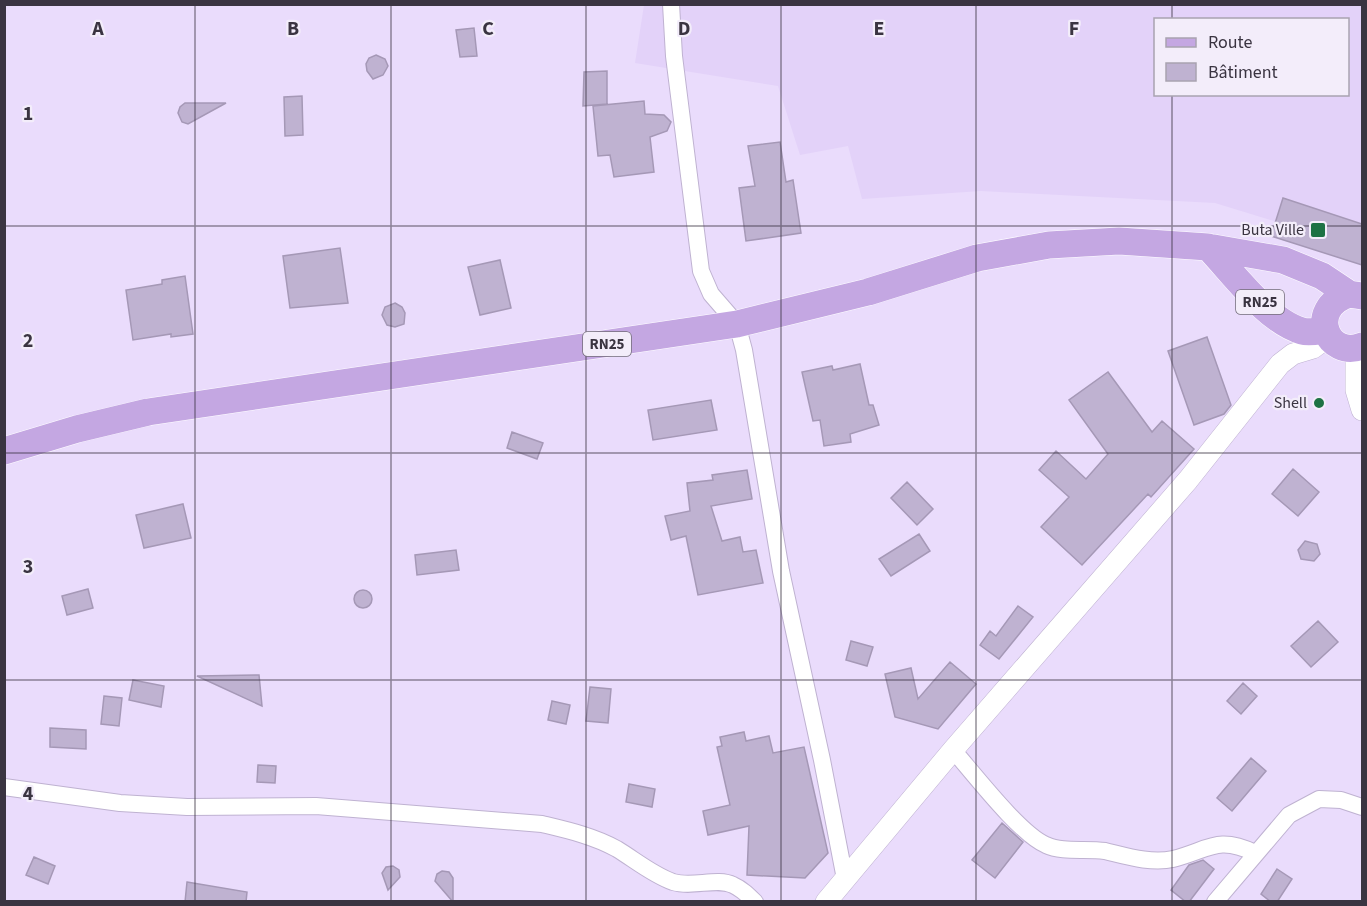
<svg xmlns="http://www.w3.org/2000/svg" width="1367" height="906" font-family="'Source Sans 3',sans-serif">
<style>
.built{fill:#e3d2f9;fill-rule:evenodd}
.building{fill:#bfb2d1;stroke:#a598b6;stroke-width:1.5}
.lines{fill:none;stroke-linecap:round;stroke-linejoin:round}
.minor-casing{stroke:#bfb2d1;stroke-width:18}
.tertiary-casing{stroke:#bfb2d1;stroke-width:22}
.primary-casing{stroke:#fff;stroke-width:28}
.minor{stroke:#fff;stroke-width:16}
.tertiary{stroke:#fff;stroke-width:21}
.primary{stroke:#c4a7e2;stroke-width:27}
.grid{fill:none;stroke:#3a3441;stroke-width:1.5;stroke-opacity:0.55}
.poi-dot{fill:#1d7244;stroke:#f3edfa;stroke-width:2}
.labels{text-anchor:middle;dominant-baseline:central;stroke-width:4.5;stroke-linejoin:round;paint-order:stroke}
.shield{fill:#f3edfa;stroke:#726c78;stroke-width:1.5}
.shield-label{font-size:15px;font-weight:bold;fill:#3a3441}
.poi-label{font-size:16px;fill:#3a3441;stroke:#f3edfa;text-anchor:end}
.grid-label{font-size:20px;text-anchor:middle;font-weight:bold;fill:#3a3441;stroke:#f3edfa;stroke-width:4.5;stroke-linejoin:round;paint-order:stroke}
</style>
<rect width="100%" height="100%" fill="#eadcfc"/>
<path class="built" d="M644,5H1362V248L1215,203L981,191L862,199L848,146L800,155L778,86L635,63ZM1156,20H1348V94H1156Z"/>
<path class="building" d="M474,28L477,56L460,57L456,30Z
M376,55L385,59L388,66L383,75L373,79L367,71L366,64L369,58Z
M607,71V104L583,106L584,72Z
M302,96L303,135L285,136L284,97Z
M644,101L645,114L664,115L671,122L667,131L650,137L654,172L614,177L610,155L598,156L593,106Z
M185,103H226L188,124L182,122L178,113L180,107Z
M780,142L786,182L793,180L801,233L746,241L739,188L755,186L748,146Z
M1283,198L1362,224V265L1271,236Z
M340,248L348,303L290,308L283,256Z
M500,260L511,308L480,315L468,267Z
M185,276L193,334L171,337V334L133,340L126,290L162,284V280Z
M395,303L402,307L405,313L404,324L395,327L387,325L382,315L385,307Z
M1207,337L1231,405L1224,414L1194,425L1168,351Z
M860,364L869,405H873L879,425L850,434L851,442L824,446L820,420L813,421L802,372L832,366L833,370Z
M1108,372L1152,432L1162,421L1194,449L1151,497L1148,494L1082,565L1041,527L1069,497L1039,470L1056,451L1086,479L1108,454L1069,400Z
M711,400L717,430L653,440L648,410Z
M512,432L543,443L537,459L507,448Z
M1293,469L1319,492L1298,516L1272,494Z
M747,470L752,499L711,506L722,541L740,537L743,552L756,550L763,583L698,595L686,536L671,540L665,516L690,511L687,483L713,480L712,475Z
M907,482L933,509L917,525L891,498Z
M183,504L191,538L144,548L136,515Z
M919,534L930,551L891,576L879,559Z
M1305,541L1317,544L1320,554L1314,561L1301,559L1298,550Z
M456,550L459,570L417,575L415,555Z
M88,589L93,608L67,615L62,596Z
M354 599a9 9 0 1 1 18 0a9 9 0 1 1-18 0Z
M1018,606L1033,617L999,659L980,645L990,631L996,636Z
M1318,621L1338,642L1311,667L1291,646Z
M851,641L873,647L867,666L846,660Z
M950,662L976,684L938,729L895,717L885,674L911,668L918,699Z
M259,675L262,706L197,676Z
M133,680L164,686L161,707L129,700Z
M1243,683L1257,696L1241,714L1227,701Z
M590,687L611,689L608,723L586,721Z
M104,696L122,698L119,726L101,724Z
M552,701L570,705L566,724L548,720Z
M50,728L86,730V749L50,747Z
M744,732L746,741L769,736L773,753L804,747L828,853L805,878L747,875L749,826L708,835L703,811L730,805L717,747L722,746L720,737Z
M1251,758L1266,771L1232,811L1217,798Z
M258,765L276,766L275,783L257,782Z
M629,784L655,789L652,807L626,802Z
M1002,823L1023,842L995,878L972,860Z
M34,857L55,866L48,884L26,875Z
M1203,860L1214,869L1189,902H1186L1171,890L1189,865Z
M393,866L399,870L400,877L388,890L382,873L386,867Z
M1277,869L1292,879L1277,902H1271L1261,894Z
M442,871L449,872L453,878V902L435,881L437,874Z
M187,882L247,892L246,902H185Z"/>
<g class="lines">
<defs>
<path id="minor" d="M671,4L674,56L701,271L711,294L737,324L744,350L781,571L822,760L845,879
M953,750C974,774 1020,834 1046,845C1063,853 1086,848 1105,851C1126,856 1151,864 1173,859C1209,850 1217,835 1255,853
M4,787L120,803L187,807L316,806L542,824C567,830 594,836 617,849C635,860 653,875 673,882C693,888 717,877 733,885C742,889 748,895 755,902
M1215,902L1289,815L1319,799L1341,800L1362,807"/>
<path id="tertiary" d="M1356,349V390L1362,410
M826,902L953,750L1188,480L1280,364L1293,354L1313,348L1329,336"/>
<path id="primary" d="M1208,247C1233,273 1267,321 1302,331C1309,333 1318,331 1326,330
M1349,294C1305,309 1328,360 1362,346
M4,451L77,429L148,412L737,324L868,292L977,258L1049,245L1119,241L1208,247L1283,260L1322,276L1349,294L1362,296"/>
</defs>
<use href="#minor" class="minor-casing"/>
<use href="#tertiary" class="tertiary-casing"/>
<use href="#primary" class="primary-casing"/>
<use href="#minor" class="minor"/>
<use href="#tertiary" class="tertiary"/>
<use href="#primary" class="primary"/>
</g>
<path class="grid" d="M195,4V902M391,4V902M586,4V902M781,4V902M976,4V902M1172,4V20M1172,94V902M4,226H1362M4,453H1362M4,680H1362"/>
<g class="poi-dot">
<rect x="1310" y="222" width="16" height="16" rx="3"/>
<circle cx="1319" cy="403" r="6"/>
</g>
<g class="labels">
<g class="shield">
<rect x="1236" y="290" width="48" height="24" rx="4.5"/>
<rect x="583" y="332" width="48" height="24" rx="4.5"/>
</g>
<g class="shield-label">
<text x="1260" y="302">RN25</text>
<text x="607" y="344">RN25</text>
</g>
<g class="poi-label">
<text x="1304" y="230">Buta Ville</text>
<text x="1307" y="403">Shell</text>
</g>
</g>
<g class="grid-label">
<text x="98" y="35">A</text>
<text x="293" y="35">B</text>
<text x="488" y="35">C</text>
<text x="684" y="35">D</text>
<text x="879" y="35">E</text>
<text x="1074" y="35">F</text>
<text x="28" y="120">1</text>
<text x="28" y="347">2</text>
<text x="28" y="573">3</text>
<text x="28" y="800">4</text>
</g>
<rect width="1367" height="906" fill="none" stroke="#3a3441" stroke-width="12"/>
<rect x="1154" y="18" width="195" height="78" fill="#f3edfa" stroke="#a9a3b0" stroke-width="1.5"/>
<rect x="1166" y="38" width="30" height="9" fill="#c4a7e2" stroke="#a9a3b0" stroke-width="1.5"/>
<text x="1208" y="48" font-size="18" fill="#3a3441">Route</text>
<rect x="1166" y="63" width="30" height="18" fill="#bfb2d1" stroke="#a9a3b0" stroke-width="1.5"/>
<text x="1208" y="78" font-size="18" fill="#3a3441">Bâtiment</text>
</svg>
